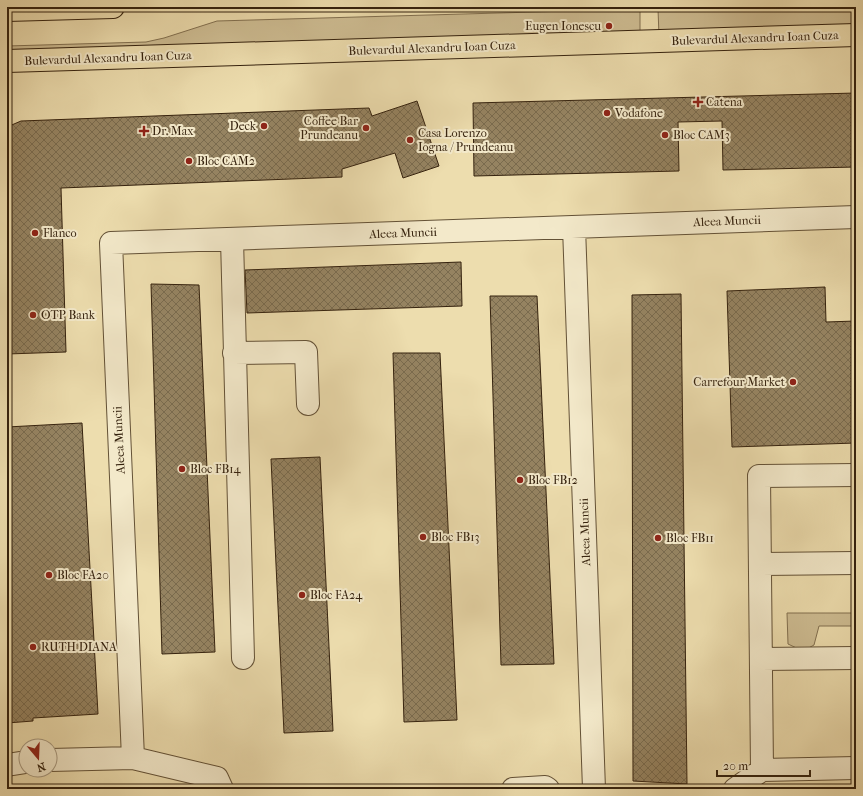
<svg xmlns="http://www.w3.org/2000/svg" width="863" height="796" font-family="'IM FELL French Canon',serif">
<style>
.green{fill:#cebd93;stroke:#827050}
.building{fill:url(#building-cross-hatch);stroke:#35220e}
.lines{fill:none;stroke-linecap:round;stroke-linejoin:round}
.minor-casing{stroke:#635136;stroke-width:24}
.major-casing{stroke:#35220e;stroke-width:24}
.minor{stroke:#f3e9ca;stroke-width:22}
.major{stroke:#edddae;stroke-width:22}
.poi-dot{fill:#8f2418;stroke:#f3e9ca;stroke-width:1.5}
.labels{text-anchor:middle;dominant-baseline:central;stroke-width:4;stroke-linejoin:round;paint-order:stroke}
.poi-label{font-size:12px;fill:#35220e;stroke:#f3e9ca;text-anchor:start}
.street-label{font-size:12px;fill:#35220e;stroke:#f3e9ca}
</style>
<defs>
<pattern id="building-cross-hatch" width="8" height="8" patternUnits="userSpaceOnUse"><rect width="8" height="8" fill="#958361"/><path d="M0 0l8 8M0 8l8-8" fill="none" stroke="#7a6b4e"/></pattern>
</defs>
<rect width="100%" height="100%" fill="#edddae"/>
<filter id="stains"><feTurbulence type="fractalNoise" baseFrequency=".005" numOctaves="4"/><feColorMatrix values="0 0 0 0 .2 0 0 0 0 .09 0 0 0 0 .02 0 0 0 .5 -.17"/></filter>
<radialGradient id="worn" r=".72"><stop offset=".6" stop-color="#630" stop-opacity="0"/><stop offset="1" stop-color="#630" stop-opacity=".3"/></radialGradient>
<path class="green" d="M705,7H856V29L659,36L658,9Z
M640,9V36L7,56V46L146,42L164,38L217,21Z
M787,613H856V626H819L814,645L803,651L788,644Z"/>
<path class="building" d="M856,93V167L723,170L722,121L678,122L679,171L474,176L473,103Z
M417,101L439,166L403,178L395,153L342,169V177L61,188L66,352L7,354V127L21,121L369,108L372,116Z
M461,262L462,306L247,313L245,270Z
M151,284L199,285L215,652L162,654Z
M825,287L826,322L856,321V443L732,447L727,291Z
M681,294L687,784L633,781L632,295Z
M490,296H537L554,664L501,665Z
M393,353H440L457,720L404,722Z
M82,423L98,714L33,718V721L7,723V427Z
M320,457L333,731L284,733L271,459Z"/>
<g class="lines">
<defs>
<path id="minor" d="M574,227L594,789
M232,239L243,658
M234,353L306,352L308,404
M760,564L856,563
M761,659L856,658
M133,758L111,243L856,217
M50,760L133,758L217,778L222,789
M7,765L26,762
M762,770L759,476L856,475
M513,789L545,787L548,789
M735,789L762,770L856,768"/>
<path id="major" d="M7,10L113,7
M7,61L856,35"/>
</defs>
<use href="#minor" class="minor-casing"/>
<use href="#major" class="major-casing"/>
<use href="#minor" class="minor"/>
<use href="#major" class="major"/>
</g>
<g class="poi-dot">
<circle cx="609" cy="26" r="4"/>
<path d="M696 96h4v4h4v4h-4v4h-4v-4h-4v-4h4z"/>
<circle cx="607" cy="113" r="4"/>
<circle cx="264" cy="126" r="4"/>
<circle cx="366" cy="128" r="4"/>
<path d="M142 125h4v4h4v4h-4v4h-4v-4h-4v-4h4z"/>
<circle cx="665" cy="135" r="4"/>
<circle cx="410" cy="140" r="4"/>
<circle cx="189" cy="161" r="4"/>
<circle cx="35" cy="233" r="4"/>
<circle cx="33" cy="315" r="4"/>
<circle cx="793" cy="382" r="4"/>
<circle cx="182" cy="469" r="4"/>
<circle cx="520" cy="480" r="4"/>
<circle cx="423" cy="537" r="4"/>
<circle cx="658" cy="538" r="4"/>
<circle cx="49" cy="575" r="4"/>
<circle cx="302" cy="595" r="4"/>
<circle cx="33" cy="647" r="4"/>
</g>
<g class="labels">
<g class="poi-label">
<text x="601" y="26" text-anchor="end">Eugen Ionescu</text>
<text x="706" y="102">Catena</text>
<text x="615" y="113">Vodafone</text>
<text x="358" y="121" text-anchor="end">Coffee Bar<tspan x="358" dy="14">Prundeanu</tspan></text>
<text x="256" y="126" text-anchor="end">Deck</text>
<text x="152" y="131">Dr. Max</text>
<text x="418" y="133">Casa Lorenzo<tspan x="418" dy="14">Iogna / Prundeanu</tspan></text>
<text x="673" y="135">Bloc CAM3</text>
<text x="197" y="161">Bloc CAM2</text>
<text x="43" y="233">Flanco</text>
<text x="41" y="315">OTP Bank</text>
<text x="785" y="382" text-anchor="end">Carrefour Market</text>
<text x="190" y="469">Bloc FB14</text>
<text x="528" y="480">Bloc FB12</text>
<text x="431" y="537">Bloc FB13</text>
<text x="666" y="538">Bloc FB11</text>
<text x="57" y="575">Bloc FA20</text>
<text x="310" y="595">Bloc FA24</text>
<text x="41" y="647">RUTH DIANA</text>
</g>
<g class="street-label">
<text transform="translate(755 38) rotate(-2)">Bulevardul Alexandru Ioan Cuza</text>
<text transform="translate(432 48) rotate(-2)">Bulevardul Alexandru Ioan Cuza</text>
<text transform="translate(108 58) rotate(-2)">Bulevardul Alexandru Ioan Cuza</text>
<text transform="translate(727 221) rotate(-2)">Aleea Muncii</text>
<text transform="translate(403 233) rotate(-2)">Aleea Muncii</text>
<text transform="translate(119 440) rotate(-93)">Aleea Muncii</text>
<text transform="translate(585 532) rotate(-92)">Aleea Muncii</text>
</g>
</g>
<rect width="863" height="796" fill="none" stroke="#edddae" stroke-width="24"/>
<rect x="8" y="8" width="847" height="780" fill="none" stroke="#35220e" stroke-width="2"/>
<rect x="12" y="12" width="839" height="772" fill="none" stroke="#35220e"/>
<g transform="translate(38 758) rotate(161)"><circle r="19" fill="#f3e9ca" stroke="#a7997f"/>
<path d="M0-3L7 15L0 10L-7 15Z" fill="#8f2418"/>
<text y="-6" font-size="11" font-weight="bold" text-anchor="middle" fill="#35220e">N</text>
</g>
<path d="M717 770v6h93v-6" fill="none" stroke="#35220e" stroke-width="2"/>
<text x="723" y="770" font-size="12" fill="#35220e" stroke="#f3e9ca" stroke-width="3" paint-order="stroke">20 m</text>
<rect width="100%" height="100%" filter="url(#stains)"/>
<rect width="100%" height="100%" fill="url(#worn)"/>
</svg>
